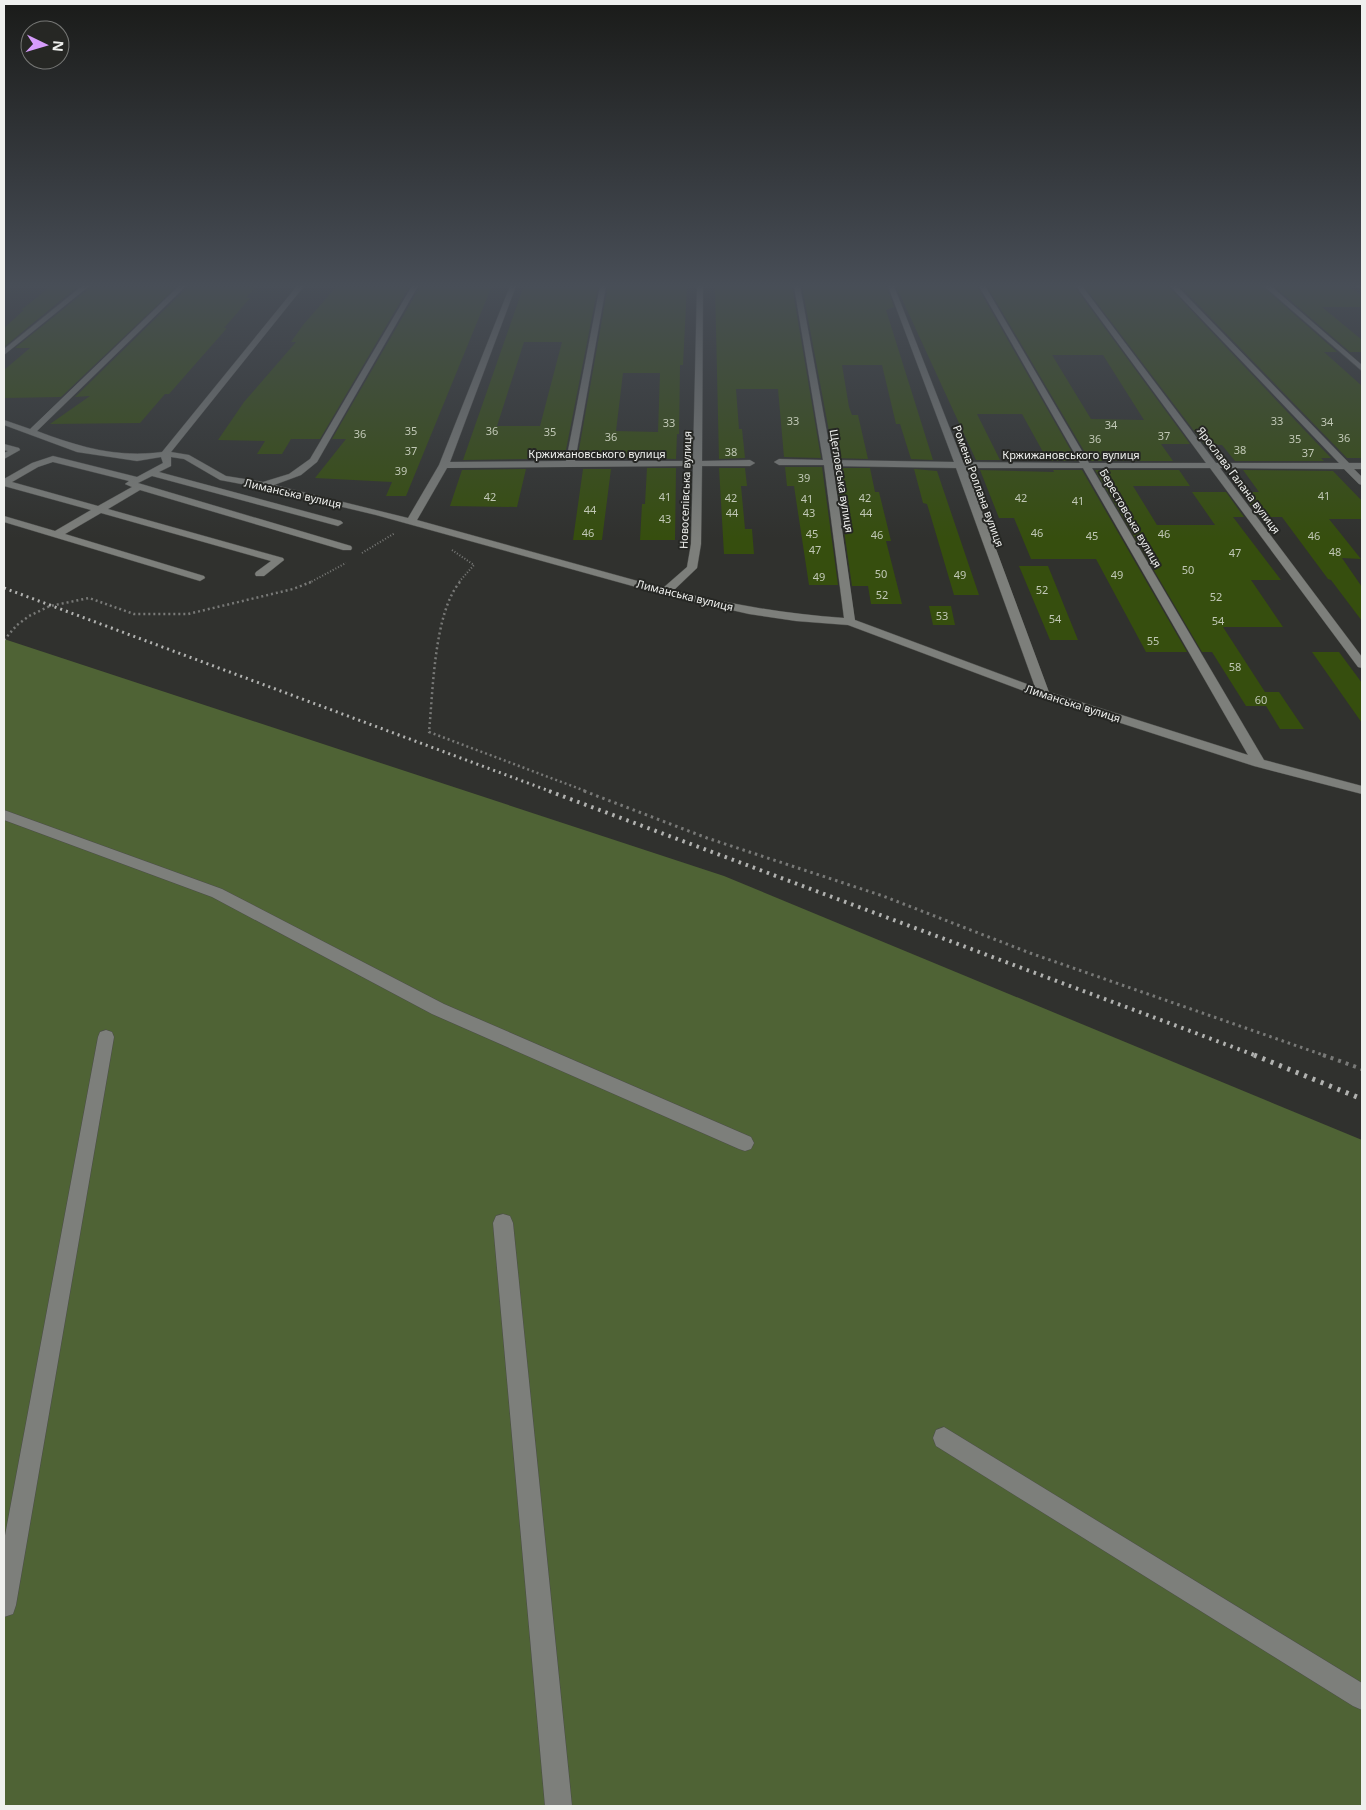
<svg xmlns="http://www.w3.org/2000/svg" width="1366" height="1810" font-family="'Noto Sans',sans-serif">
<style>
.green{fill:#4f6335}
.building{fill:#364e0e;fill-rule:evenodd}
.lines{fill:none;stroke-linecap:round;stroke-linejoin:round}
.minor-casing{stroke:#4c4d4a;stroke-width:1}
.path-far3{stroke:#787977;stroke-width:2;stroke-dasharray:1 2;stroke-linecap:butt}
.path-far2{stroke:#787977;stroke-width:2.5;stroke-dasharray:2 3;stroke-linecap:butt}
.path-far1{stroke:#787977;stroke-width:3;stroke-dasharray:2.5 4;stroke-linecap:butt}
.path{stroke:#787977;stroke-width:4;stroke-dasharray:3 5;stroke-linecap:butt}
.minor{fill:#7d7f7b;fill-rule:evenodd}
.rail-far2{stroke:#b1b2b0;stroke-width:3;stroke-dasharray:2 4;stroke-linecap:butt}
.rail-far1{stroke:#b1b2b0;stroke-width:4;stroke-dasharray:2.5 5;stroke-linecap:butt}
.rail{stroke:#b1b2b0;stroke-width:5;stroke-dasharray:3 6;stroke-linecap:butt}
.labels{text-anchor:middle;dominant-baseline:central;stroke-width:4;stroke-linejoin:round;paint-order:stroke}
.number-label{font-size:11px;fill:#c1c8b6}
.far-street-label{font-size:11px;fill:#eff0ee;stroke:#262724}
</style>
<rect width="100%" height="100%" fill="#30312e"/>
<path class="green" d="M4,639L724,876L1362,1140V1806H4Z"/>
<path class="building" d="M51,286H78L4,347V328L24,310H21Z
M574,286H598L565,455H529L528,459L463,460L523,288H574ZM524,342H562L540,426H497Z
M608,286H687L683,365H680L679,434H677L676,459L612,457V459H585V455H578ZM623,373H660L658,432L616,431Z
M715,286H792L821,458L784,457L778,389H736L739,429H742L745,458L719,459Z
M802,286H886L894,307L886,310L933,460L911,459L900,424H896L882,365H842L849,407L852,415H858L868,459L834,458Z
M896,286H977L1077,461H1048L1022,414H977L1000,460H976Z
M987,286H1074L1190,444H1161L1173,461H1090ZM1052,355H1103L1144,420L1091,419Z
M1084,286H1168L1331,458H1321L1324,461H1235L1222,445L1204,444Z
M1180,286H1262L1337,352H1324L1362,386V458H1347Z
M1274,286H1349L1362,296V307H1322L1362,340V352H1350Z
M91,287H176L61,397L4,398V370L30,348H15Z
M188,287H256L246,298H250L224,328H227L169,394H165L140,423L50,424L90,396L75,397Z
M336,287H409L320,439H291L282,454H257L265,441L218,440L244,402L296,342H291L303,325Z
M420,287L491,288L406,496H386L392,482L315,478L346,439H332Z
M785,467H822L838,585H809L794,486H787Z
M647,468H676L675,540H640L642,504H645Z
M719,468H745L747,486H741L745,529H752L754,554H724Z
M835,468H870L875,492H879L891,541H886L902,604H871L868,586H852Z
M526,469L517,507L450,506L462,470Z
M583,469H611L602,540H573Z
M914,469L937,471L979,595H954L931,517L927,504L923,503Z
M980,470L1054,472L1053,470H1082L1187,652H1146L1096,559H1031L1014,518H999Z
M1095,470H1179L1190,486H1133L1157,525H1215L1192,492H1226L1244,517H1233L1281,580H1251L1283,627H1223L1265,692H1279L1304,729H1280L1266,706H1246L1212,652H1202Z
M1243,470L1333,471L1362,501V519H1329L1361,559L1342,558L1362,587V621L1331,580L1328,579L1282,517H1259L1241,492H1259Z
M1019,566H1048L1078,640H1050Z
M929,606H951L955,625H933Z
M1312,652H1339L1362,683V723Z"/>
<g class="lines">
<defs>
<path id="minor" d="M82,286H89L4,355V349Z
M179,286H186L37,431C79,447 117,458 162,452L297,286H304L171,452L189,455L226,476L263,482L289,474L310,459L412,286H418L317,462L301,475L274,485L408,518L439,465L510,286H516L450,462L566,461L600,286H606L575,461H693L697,286H703L702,461L750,460L755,463L750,466H702L701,544L697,568L673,591C732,604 783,614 844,618L824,465H779L774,462L779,459L823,460L794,286H800L832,460L954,462L888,286H894L963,462L1080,463L979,286H985L1089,463H1206L1076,286H1082L1216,463H1339L1170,286H1177L1349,463H1362V469H1354L1362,477V485L1359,484L1344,469L1220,468L1362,657V668L1358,667L1210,468H1092L1264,760L1362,786V794L1254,766L1040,697L848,625L796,621L749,614L665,595L376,515L263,488L220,480L184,459L171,457V466L159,472L341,521L343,523L338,526L152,476L138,483L351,546L352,548L351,550H343L140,490L108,509L283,558L284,560L264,576H256L255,574L256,572L271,561L101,513L65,534L204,576L205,578L200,581L4,522V516L55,531L91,510L4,486V479L32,463L53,456L137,477L163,463L161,457L137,461L77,452L4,425V420L30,429ZM53,462L129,481L125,484L132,487L98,506L12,482L38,467ZM693,466L691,544L687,567L663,588L417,520L447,468ZM833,466L956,468L1035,687L855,620ZM966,468H1083L1248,755L1049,692Z
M1264,286H1271L1362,365V371Z
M1357,286H1362V289Z
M4,444L19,448L20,450L4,459V453L8,451L4,450Z
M4,810L222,889L444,1004L751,1137L754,1143L751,1149L745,1151L739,1149L432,1014L212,897L4,820Z
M106,1030L112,1032L114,1037L16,1605L13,1614L4,1617V1541L98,1037L100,1032Z
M503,1214L510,1216L513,1223L572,1806H545L493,1223L496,1216Z
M944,1427L1362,1683V1710L1353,1706L936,1446L933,1438L936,1430Z"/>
</defs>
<use href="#minor" class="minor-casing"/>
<path class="path-far3" d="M452,550L474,565L458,583
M362,553L395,533
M309,583L346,563"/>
<path class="path-far2" d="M460,582C434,612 433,692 429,732L588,792
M4,640L17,625L29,616L50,606L89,598L134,614H188L293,589L311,582"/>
<path class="path-far1" d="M584,791L707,838L883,896L1030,953L1326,1056"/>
<path class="path" d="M1323,1055L1362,1069"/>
<use href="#minor" class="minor"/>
<path class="rail-far2" d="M4,588L552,792"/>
<path class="rail-far1" d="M549,791L1257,1056"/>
<path class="rail" d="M1254,1055L1362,1099"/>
</g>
<linearGradient id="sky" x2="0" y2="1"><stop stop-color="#1a1b19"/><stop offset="0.53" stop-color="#484e57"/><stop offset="1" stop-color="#484e57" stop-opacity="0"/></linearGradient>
<rect width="1366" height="539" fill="url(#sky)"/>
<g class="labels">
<g class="number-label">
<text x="793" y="420">33</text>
<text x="1277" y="420">33</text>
<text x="1327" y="421">34</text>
<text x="669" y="422">33</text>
<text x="1111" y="424">34</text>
<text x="411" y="430">35</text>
<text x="492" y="430">36</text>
<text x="550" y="431">35</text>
<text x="360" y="433">36</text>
<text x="1164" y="435">37</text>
<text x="611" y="436">36</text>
<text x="1344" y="437">36</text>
<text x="1095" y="438">36</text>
<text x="1295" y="438">35</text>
<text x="1240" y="449">38</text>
<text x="411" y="450">37</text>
<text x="731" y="451">38</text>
<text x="1308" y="452">37</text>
<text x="401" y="470">39</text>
<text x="804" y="477">39</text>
<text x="1324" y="495">41</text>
<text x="490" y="496">42</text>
<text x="665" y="496">41</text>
<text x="731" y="497">42</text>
<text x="865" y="497">42</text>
<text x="1021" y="497">42</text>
<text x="807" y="498">41</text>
<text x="1078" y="500">41</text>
<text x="590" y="509">44</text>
<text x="732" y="512">44</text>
<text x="809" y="512">43</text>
<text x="866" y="512">44</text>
<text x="665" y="518">43</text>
<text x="588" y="532">46</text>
<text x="1037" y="532">46</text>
<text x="812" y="533">45</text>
<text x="1164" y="533">46</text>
<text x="877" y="534">46</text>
<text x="1092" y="535">45</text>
<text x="1314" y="535">46</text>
<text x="815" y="549">47</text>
<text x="1335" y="551">48</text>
<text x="1235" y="552">47</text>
<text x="1188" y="569">50</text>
<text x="881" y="573">50</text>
<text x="960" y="574">49</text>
<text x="1117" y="574">49</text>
<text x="819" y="576">49</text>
<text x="1042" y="589">52</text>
<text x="882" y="594">52</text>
<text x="1216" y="596">52</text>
<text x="942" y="615">53</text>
<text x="1055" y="618">54</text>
<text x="1218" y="620">54</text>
<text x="1153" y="640">55</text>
<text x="1235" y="666">58</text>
<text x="1261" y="699">60</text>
</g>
<g class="far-street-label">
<text x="597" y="453">Кржижановського вулиця</text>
<text x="1071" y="454">Кржижановського вулиця</text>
<text transform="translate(1239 480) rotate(53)">Ярослава Галана вулиця</text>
<text transform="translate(842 481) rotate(81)">Щегловська вулиця</text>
<text transform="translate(979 486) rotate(70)">Ромена Роллана вулиця</text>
<text transform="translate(685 490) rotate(-88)">Новоселівська вулиця</text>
<text transform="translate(293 493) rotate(13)">Лиманська вулиця</text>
<text transform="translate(1131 518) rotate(60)">Берестовська вулиця</text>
<text transform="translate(685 595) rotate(14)">Лиманська вулиця</text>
<text transform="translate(1073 703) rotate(18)">Лиманська вулиця</text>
</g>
</g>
<rect width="1366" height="1810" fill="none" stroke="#eff0ee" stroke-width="10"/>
<g transform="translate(45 45) rotate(95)"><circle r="24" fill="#262724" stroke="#767775"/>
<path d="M0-4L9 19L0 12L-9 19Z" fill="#d59cfb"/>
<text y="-8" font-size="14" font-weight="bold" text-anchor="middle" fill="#eff0ee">N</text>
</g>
</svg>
